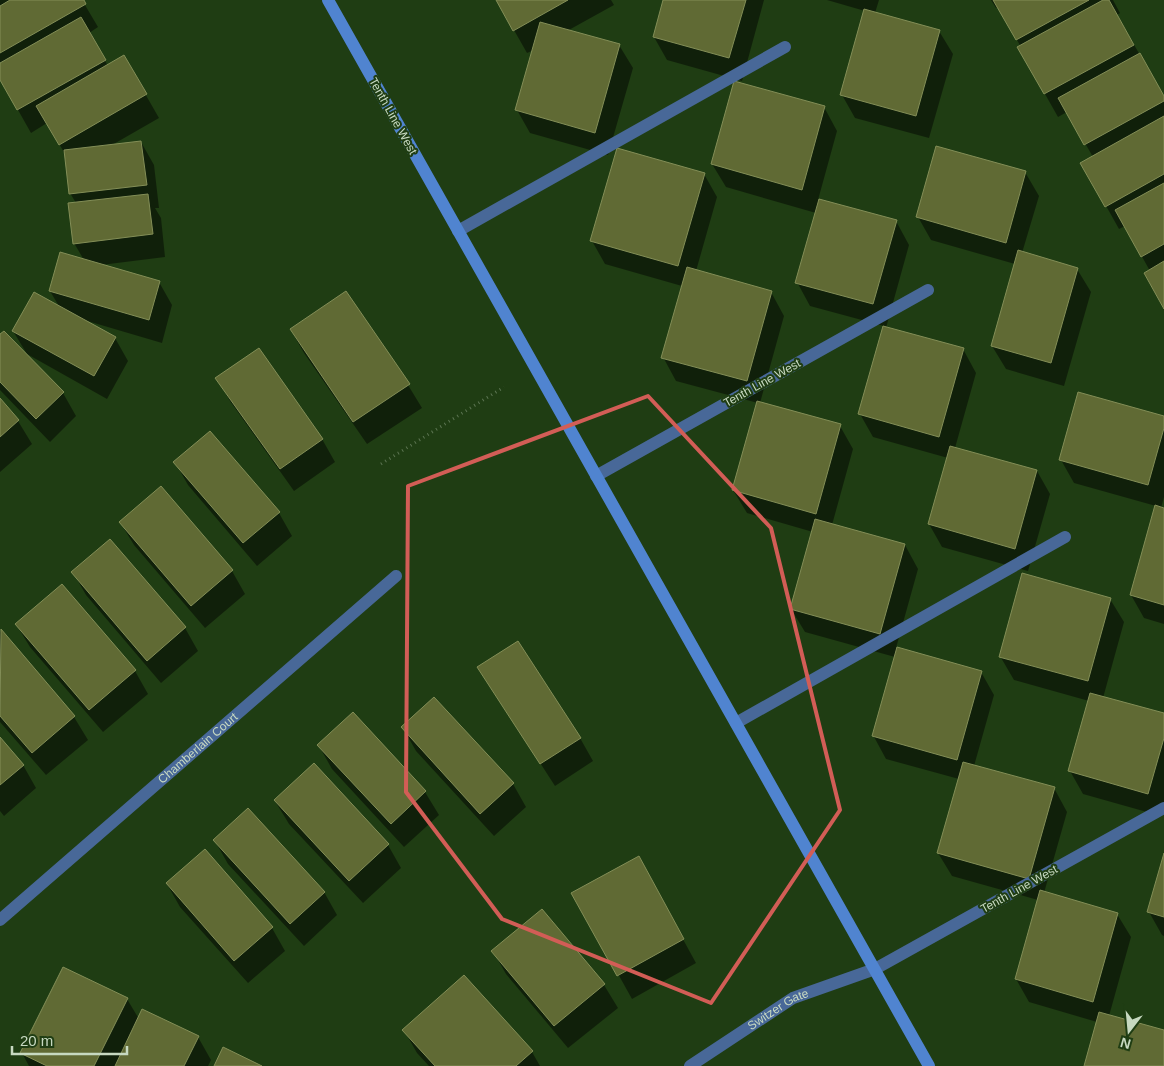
<svg xmlns="http://www.w3.org/2000/svg" width="1164" height="1066" font-family="Helvetica,sans-serif">
<style>
.shadow{fill:#0007}
.building{fill:#606a34;stroke:#838e57}
.lines{fill:none;stroke-linecap:round;stroke-linejoin:round}
.path{stroke:#5c7552;stroke-width:3;stroke-dasharray:1 4;stroke-linecap:butt}
.street{stroke:#486898;stroke-width:12}
.secondary{stroke:#5084d0;stroke-width:12}
.marked{fill:none;stroke:#d25d56;stroke-width:4;stroke-linejoin:round}
.labels{text-anchor:middle;dominant-baseline:central;stroke-width:4;stroke-linejoin:round;paint-order:stroke}
.street-label{font-size:12px;fill:#c7d9c1;stroke:#1f3d13}
</style>
<rect width="100%" height="100%" fill="#1f3d13"/>
<path class="shadow" d="M0,0H82L98,27L89,33L108,66L124,57L159,118L112,145L141,142L154,165L159,208H155L161,218L165,257L101,265L159,282L172,305L162,343L84,320L115,338L128,361L107,399L27,354L13,331L60,308L50,291L84,260L74,243L76,203L70,193L65,154L47,123L31,133L0,78Z
M497,0H611L614,5L567,31L619,45L633,68L608,155L530,133L517,110L534,50L527,53Z
M665,0H764L742,81L667,60L654,37Z
M827,0H879L875,13L939,31L953,54L929,138L855,118L842,95L865,11Z
M991,0H1113L1120,13L1117,15L1164,97V306L1150,271L1125,226L1119,229L1082,163L1093,157L1067,112L1058,117L1019,48L1021,47L998,7L996,8Z
M824,107L837,131L818,200L896,221L909,245L886,328L963,349L976,373L955,448L1037,471L1050,494L1028,571L942,547L929,524L948,458L873,437L860,414L884,326L810,306L797,282L816,213L726,187L712,164Z
M1025,172L1039,196L1022,253L1077,269L1091,292L1064,386L1006,369L992,346L1015,264L931,240L918,217Z
M704,174L717,197L696,271L771,292L784,316L760,403L840,426L853,449L832,525L905,545L918,569L896,648L981,672L994,695L974,766L1054,788L1067,812L1044,893L1117,914L1131,937L1109,1016L1164,1031V1066H1085L1097,1022L1029,1002L1016,979L1038,900L952,876L938,853L959,779L886,759L873,735L895,657L805,632L791,609L813,532L747,513L733,490L758,403L676,381L663,357L682,286L605,264L592,241Z
M291,330L408,385L422,408L367,444L304,353Z
M4,332L63,393L76,416L50,442L0,390V336Z
M217,378L322,439L335,462L294,491L230,401Z
M0,400L18,421L32,444L0,472Z
M1164,418V497L1161,508L1164,509V624L1144,618L1131,595L1156,506L1074,483L1061,460Z
M175,462L279,513L292,536L257,566L188,485Z
M160,488L232,571L245,594L205,628L134,545L120,522Z
M73,572L185,628L198,651L161,683L86,595Z
M1110,599L1124,622L1103,698L1164,715V807L1161,816L1083,794L1070,771L1089,701L1014,680L1000,656Z
M16,624L135,671L148,694L103,732L30,647Z
M0,631L74,717L88,740L46,775L0,722Z
M479,668L580,738L593,761L555,786Z
M353,714L425,792L439,815L404,847L332,769L319,746Z
M403,728L513,784L526,807L494,836L416,751Z
M0,739L23,765L36,788L4,816L0,811Z
M275,801L388,845L401,868L363,903L289,824Z
M215,841L324,892L337,915L304,946L228,864Z
M1164,858V936L1162,935L1149,912Z
M651,881L696,963L632,999L573,893Z
M167,884L272,928L285,951L248,983L180,907Z
M542,910L604,985L618,1008L568,1048L506,974L493,951Z
M127,999L139,1019L198,1037L211,1060L208,1066H29L22,1053Z
M404,1030L532,1052L540,1066H429L417,1053Z"/>
<path class="building" d="M10,0H84L86,4L0,53V6Z
M496,0H568L513,31Z
M663,0H746L729,58L653,37Z
M993,0H1089L1016,40Z
M1103,0H1109L1134,45L1044,94L1017,47Z
M864,9L940,30L916,116L840,95Z
M81,17L106,60L17,110L0,80V63Z
M540,22L620,44L595,133L515,110Z
M1140,53L1164,96V101L1084,145L1058,98Z
M124,55L147,94L59,145L36,106Z
M734,81L825,106L802,190L711,164Z
M1164,116V174L1105,207L1080,163Z
M141,141L147,185L69,194L64,150Z
M936,146L1026,171L1006,243L916,217Z
M617,148L705,173L678,266L590,241Z
M1164,183V244L1141,257L1115,210Z
M148,194L153,234L73,244L68,203Z
M819,199L897,220L873,304L795,283Z
M1018,250L1078,268L1051,363L991,346Z
M60,252L160,281L149,320L49,291Z
M1164,261V309L1144,273Z
M687,267L772,291L747,381L661,358Z
M346,291L410,384L353,422L290,329Z
M34,292L116,337L94,376L12,331Z
M883,326L964,348L939,437L858,414Z
M4,331L64,392L36,419L0,382V334Z
M259,348L323,439L280,469L215,378Z
M1078,392L1164,416V428L1148,485L1059,460Z
M0,398L19,420L0,437Z
M757,401L841,424L816,514L732,490Z
M210,431L280,512L243,543L173,462Z
M950,446L1037,470L1015,549L928,524Z
M161,486L233,570L191,606L119,522Z
M1155,505L1164,508V605L1130,595Z
M815,519L905,544L880,634L790,609Z
M110,539L186,627L147,661L71,572Z
M1022,573L1111,598L1088,681L999,657Z
M62,584L136,670L89,710L15,624Z
M1,629L75,716L32,753L0,716Z
M518,641L581,738L540,764L477,667Z
M897,647L982,671L957,760L872,736Z
M1090,693L1164,713V738L1148,794L1068,771Z
M434,697L514,783L480,814L401,727Z
M353,712L426,791L391,824L317,745Z
M0,737L24,765L0,785Z
M963,762L1055,787L1029,879L937,853Z
M314,763L389,844L349,881L274,800Z
M248,808L325,892L290,924L213,840Z
M205,849L273,927L234,961L166,883Z
M1164,853V917L1147,912Z
M639,856L684,939L617,976L571,893Z
M1040,890L1118,913L1093,1002L1015,979Z
M542,909L605,984L554,1026L491,951Z
M63,967L128,998L94,1066H47L20,1053Z
M464,975L533,1051L516,1066H435L402,1030Z
M142,1009L199,1036L184,1066H115Z
M1099,1012L1164,1030V1066H1084Z
M223,1047L262,1066H214Z"/>
<g class="lines">
<path class="path" d="M381,464L504,387"/>
<g class="street">
<path d="M458,231L785,47"/>
<path d="M596,476L928,290"/>
<path d="M736,723L1065,537"/>
<path id="s1" d="M0,920L396,576"/>
<path id="s2" d="M690,1066L793,998L875,969L1164,808"/>
</g>
<path class="secondary" d="M328,0L929,1066"/>
</g>
<path class="marked" d="M648,396L771,528L840,810L711,1003L502,919L406,792L408,486Z"/>
<g class="labels">
<g class="street-label">
<text transform="translate(393 116) rotate(61)">Tenth Line West</text>
<text transform="translate(762 383) rotate(-29)">Tenth Line West</text>
<text stroke="none"><textPath href="#s1" startOffset="262">Chamberlain Court</textPath></text>
<text transform="translate(1019 889) rotate(-29)">Tenth Line West</text>
<text stroke="none"><textPath href="#s2" startOffset="105">Switzer Gate</textPath></text>
</g>
</g>
<g transform="translate(1129 1031) rotate(196)" stroke="#1f3d13" stroke-width="4" paint-order="stroke">
<path d="M0-4L9 19L0 12L-9 19Z" fill="#c7d9c1"/>
<text y="-8" font-size="14" font-weight="bold" text-anchor="middle" fill="#c7d9c1">N</text>
</g>
<path d="M12 1046v8h115v-8" fill="none" stroke="#c7d9c1" stroke-width="2.5"/>
<text x="20" y="1046" font-size="15" fill="#c7d9c1" stroke="#1f3d13" stroke-width="4" paint-order="stroke">20 m</text>
</svg>
